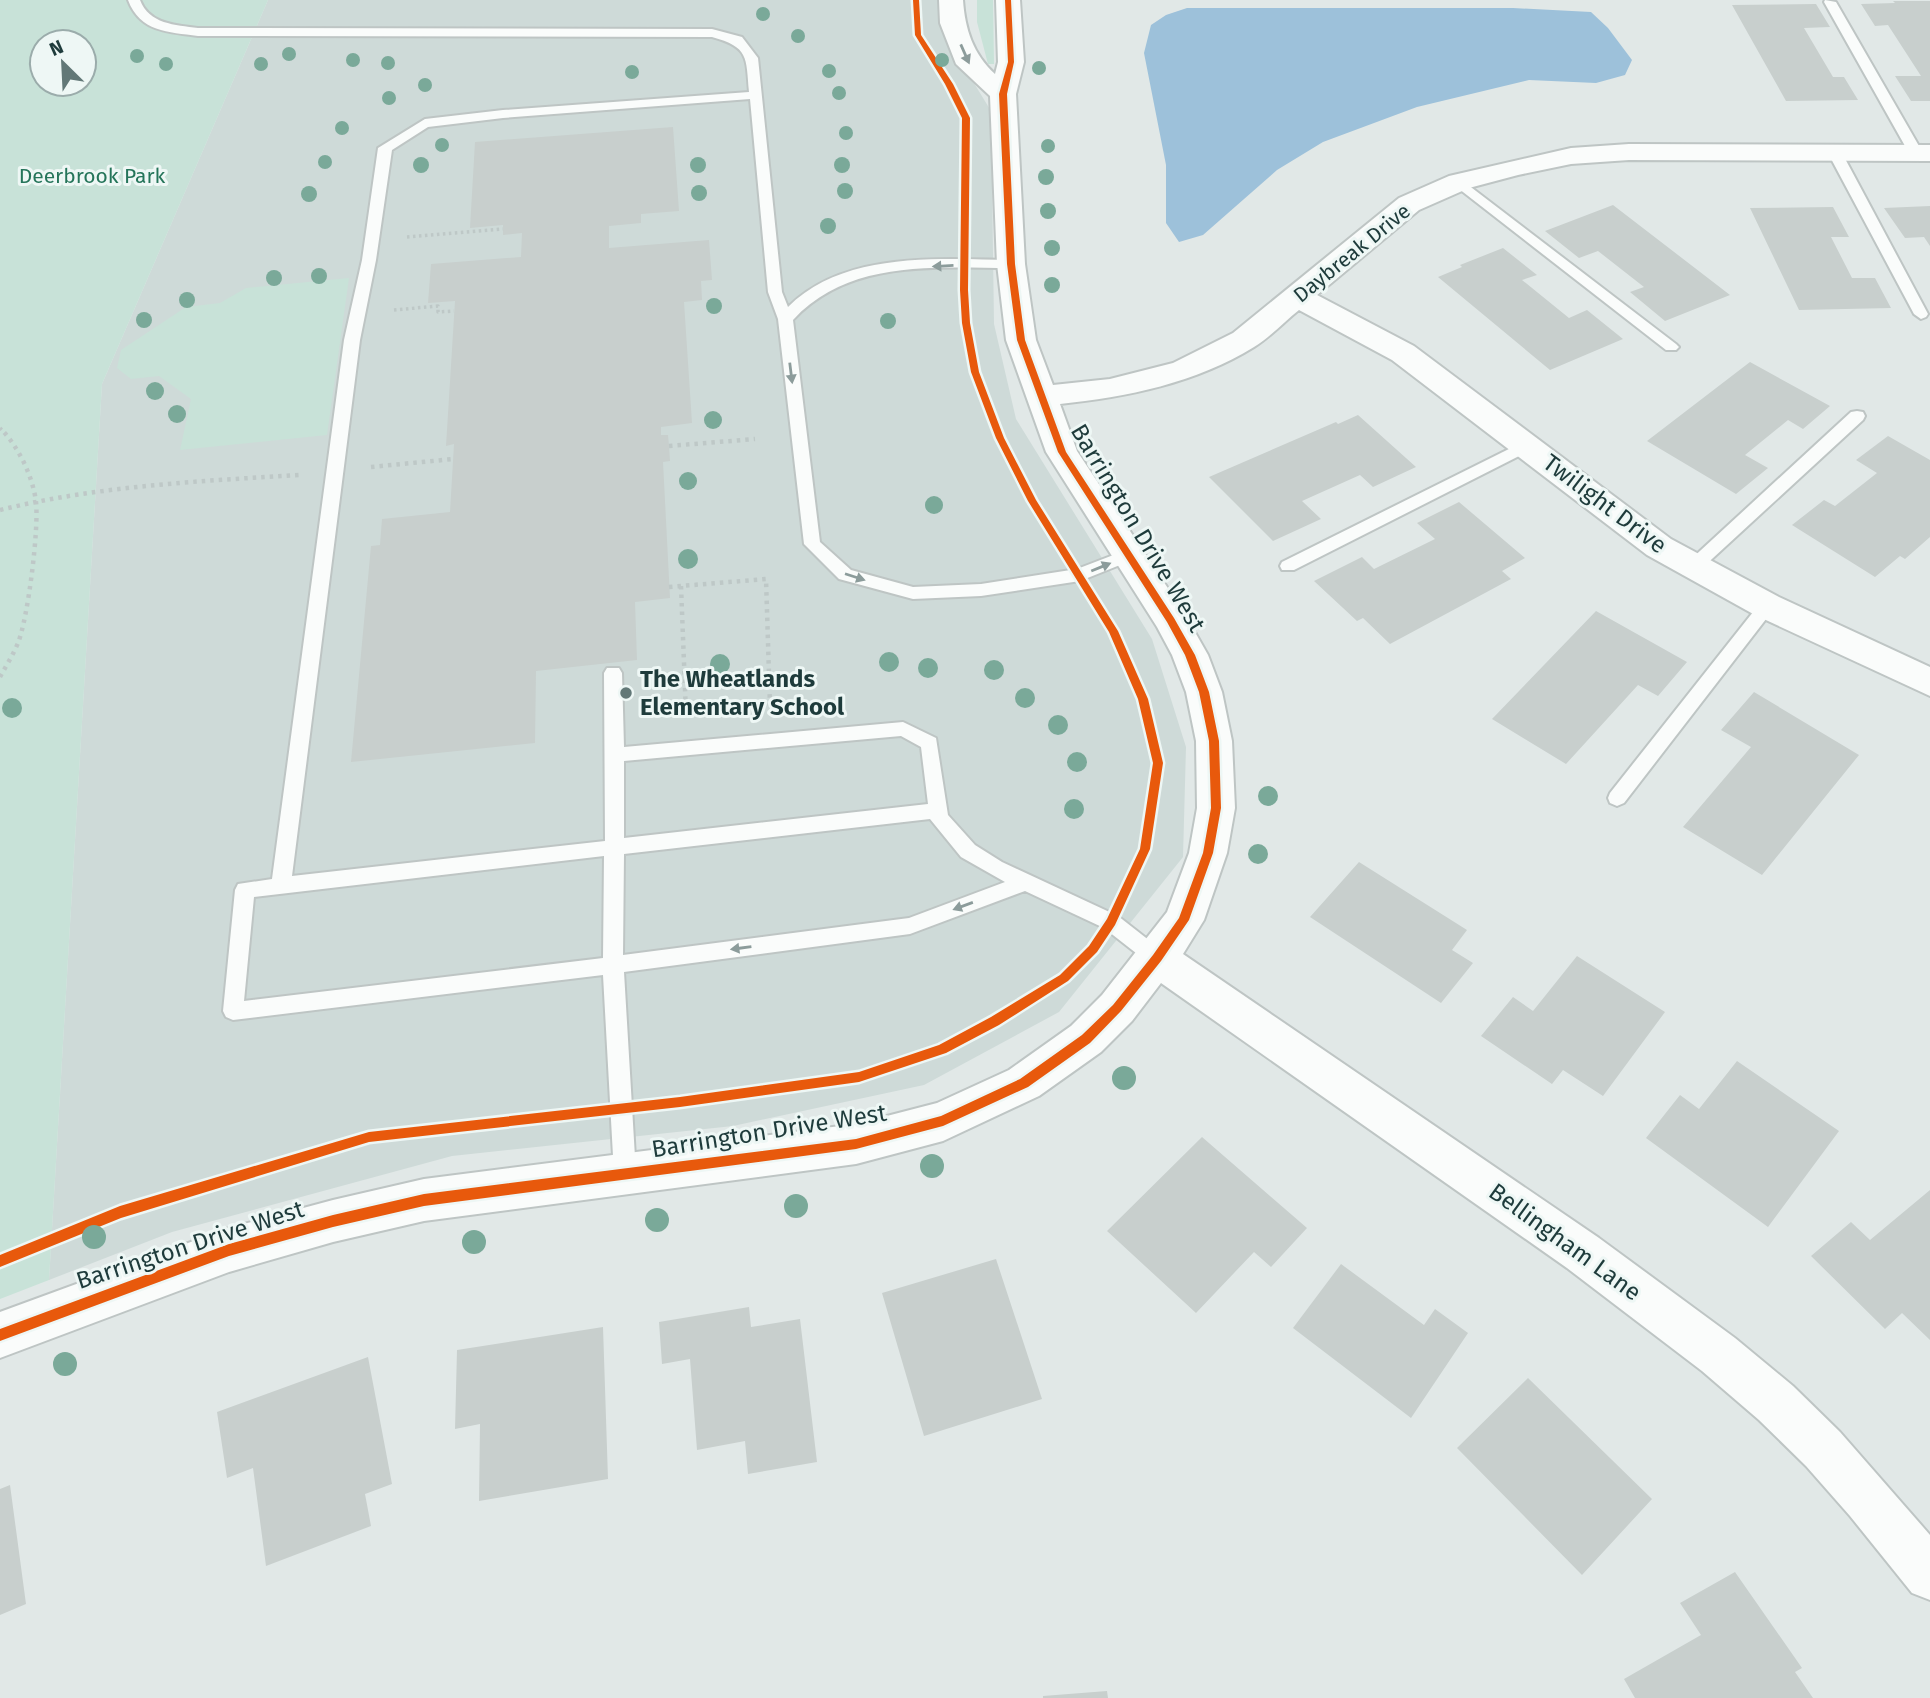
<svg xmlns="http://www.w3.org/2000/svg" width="1930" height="1698" font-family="'Fira Sans',sans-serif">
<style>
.built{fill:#cedad8}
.green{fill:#c8e2d8;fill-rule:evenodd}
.water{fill:#9dc1da}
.building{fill:#c8cfcd}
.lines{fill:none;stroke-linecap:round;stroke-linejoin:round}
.lane-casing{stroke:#bec5c4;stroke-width:4}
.street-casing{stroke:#bec5c4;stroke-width:4}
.path-far1{stroke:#bec8c7;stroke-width:3.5;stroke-dasharray:2.5 3.5;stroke-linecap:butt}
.path{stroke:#bec8c7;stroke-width:4.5;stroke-dasharray:3.5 5;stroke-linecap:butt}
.lane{fill:#fafcfb;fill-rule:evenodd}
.street{fill:#fafcfb;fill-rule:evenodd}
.cycleway-casing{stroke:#eef7f5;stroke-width:5}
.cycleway{fill:#e8590c;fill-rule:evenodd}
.tree{fill:#7aa999}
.oneway{fill:#8c9c9b}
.poi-dot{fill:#627877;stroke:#eef7f5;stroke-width:2.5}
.labels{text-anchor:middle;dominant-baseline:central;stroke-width:6;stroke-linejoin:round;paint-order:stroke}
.far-park-label{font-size:21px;fill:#25755a;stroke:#eef7f5}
.far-street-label{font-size:21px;fill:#1e3b3b;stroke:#eef7f5}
.street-label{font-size:24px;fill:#1e3b3b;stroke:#eef7f5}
.poi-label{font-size:24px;font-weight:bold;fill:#1e3b3b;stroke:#eef7f5;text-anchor:start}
</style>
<rect width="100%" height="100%" fill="#e1e8e7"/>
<path class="built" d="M268,0H940L939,19L955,52L991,111L994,324L1016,419L1152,639L1186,747L1183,857L1059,1012L924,1085L733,1126L452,1156L172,1232L49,1280L102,384Z"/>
<path class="green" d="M0,0H268L102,384L49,1280L0,1299ZM42,42H84V84H42Z
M977,0H993L994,64H988L977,22Z
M349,278L327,435L180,450L191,399L159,376L131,379L117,368L121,350L186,307L220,303L246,288Z"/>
<path class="water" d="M1187,8H1513L1591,12L1608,28L1632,60L1625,75L1596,83L1529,80L1417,107L1323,142L1277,170L1203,235L1179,242L1166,223V165L1144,53L1151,25L1166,15Z"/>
<path class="building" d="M1893,1H1930V101H1911L1895,76H1921L1888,25L1875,26L1861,4L1895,3Z
M1816,4L1830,27L1804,28L1833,77H1844L1858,100L1786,101L1732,5Z
M673,127L679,211L641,214V223L609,226V248L709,240L712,280L701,281L702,300L684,302L692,423L661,427V435H668L669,446L670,461L663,462L670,598L635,602L637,660L536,671L535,743L351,762L371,546L380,545L382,519L450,512L454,444L446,446L455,301L428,303L431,264L521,257L522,233L503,235V225L470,228L475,142Z
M1613,205L1730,295L1665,321L1630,292L1644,287L1598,251L1579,258L1545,231Z
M1930,206V246L1924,237L1905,238L1884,208Z
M1833,207L1849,237H1831L1852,278H1875L1891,308L1799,310L1750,208Z
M1503,248L1537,275L1522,280L1569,318L1587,310L1623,339L1550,370L1438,277L1462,267L1460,265Z
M1750,362L1830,406L1803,429L1788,420L1745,455L1768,468L1736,494L1647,441Z
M1358,415L1416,467L1373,487L1360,475L1302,501L1321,519L1273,541L1209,477L1336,422L1338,424Z
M1888,436L1930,460V537L1905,559L1900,556L1875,577L1792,525L1824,500L1835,506L1877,473L1856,460Z
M1459,502L1525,558L1502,571L1511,579L1390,644L1363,618L1357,621L1314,581L1362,557L1374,569L1435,539L1417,523Z
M1596,611L1687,662L1658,696L1638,685L1566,764L1492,719Z
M1754,692L1859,755L1762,875L1683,827L1751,747L1721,730Z
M1359,862L1467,930L1452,950L1473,963L1441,1003L1310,917Z
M1577,956L1665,1012L1603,1096L1563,1070L1552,1084L1481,1036L1513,997L1533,1011Z
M1737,1061L1839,1131L1768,1227L1646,1138L1680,1095L1699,1109Z
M1202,1137L1307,1228L1271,1267L1254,1252L1196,1313L1107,1231Z
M1930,1190V1340L1902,1313L1885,1329L1811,1256L1851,1222L1870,1240Z
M996,1259L1042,1399L924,1436L882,1293Z
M1341,1264L1424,1325L1435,1309L1468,1333L1411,1418L1293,1328Z
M749,1307L751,1327L800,1319L817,1462L748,1474L745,1441L697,1450L690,1359L662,1364L659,1322Z
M603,1327L608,1479L479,1501L480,1424L455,1429L457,1350Z
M368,1357L392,1484L365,1494L371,1526L266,1566L253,1468L227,1478L217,1412Z
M1528,1378L1652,1499L1582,1575L1457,1448Z
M10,1485L26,1604L0,1615V1489Z
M1735,1572L1802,1668L1795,1672L1813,1698H1635L1624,1679L1701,1635L1680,1603Z
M1107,1691L1108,1698H1043V1696Z"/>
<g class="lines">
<defs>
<path id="lane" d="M128,0H140C149,24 175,25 198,28L712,29L742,37L758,58L782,292L788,307C844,251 938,259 1011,260L1018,264L1011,268C935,268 849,259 793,320L820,542L851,570L913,587L981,584L1077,569L1129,549L1137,555L1135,559L1080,581L981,596L913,599L839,579L804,544L778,319L768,292L750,99L503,118L428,127L392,150L376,260L360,340L292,876L605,841L604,673L607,668H619L622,673L624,747L903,722L936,738L948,815L975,845L1002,862L1118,916L1164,952L1167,958L1164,964L1157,967L1150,964L1104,928L1025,891L910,934L624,972L636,1174L633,1181L625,1184L617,1181L614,1174L603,975L233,1020L226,1017L223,1011L235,890L238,884L272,879L344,340L362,260L378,148L425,119L503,110L749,92C746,57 749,47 712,37L198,36C168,32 140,32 128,0ZM901,736L921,747L928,804L624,838V761ZM930,819L961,857L1005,882L909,918L623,955L624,854ZM604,856L603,958L244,1001L254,897Z
M1825,0L1836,2L1923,153L1921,156L1916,157L1909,153L1824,2Z
M1835,149L1842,153L1928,314L1926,317L1921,319L1914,314L1828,153Z
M1459,178L1676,344L1679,347L1676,350H1666L1454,185V179Z
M1857,411L1863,412L1865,416L1863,420L1700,570H1688L1686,566L1688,562L1851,412Z
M1527,440L1535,445L1533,449L1294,570H1282L1280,566L1282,562Z
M1767,600L1773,602L1776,606L1773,610L1624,803L1617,806L1610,803L1608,798L1610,793L1761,602Z"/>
<path id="street" d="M939,0H963C965,29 973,54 995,74L998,62L996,0H1020L1024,62L1016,94L1025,264L1036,340L1053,385L1110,379L1173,363L1233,333L1399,198L1449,176L1571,148L1629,144L1930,145V161L1629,160L1571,164L1518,175L1469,188L1419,210L1317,295L1414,346L1671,539L1779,597L1930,667V696L1755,615L1647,555L1392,360L1299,310C1284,322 1270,337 1254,347C1196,383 1127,397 1060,404L1077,451L1183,611L1208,655L1222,692L1232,741L1235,808L1227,853L1204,920L1183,954L1599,1238L1735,1338L1793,1386L1840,1432L1930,1535V1600L1912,1593L1850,1516L1806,1466L1759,1420L1702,1371L1567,1268L1161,983L1132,1021L1101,1052L1039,1096L943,1141L856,1164L424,1221L333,1242L229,1272L0,1358V1312L229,1228L333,1200L424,1179L856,1124L937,1103L1009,1070L1071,1026L1102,995L1167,912L1189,853L1197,808L1196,741L1186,692L1172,655L1157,627L1046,452L1006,340L997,264L990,96L956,64L940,23Z"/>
</defs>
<use href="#lane" class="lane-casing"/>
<use href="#street" class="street-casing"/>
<path class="path-far1" d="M407,237L503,229
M394,310L438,306V312L454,311
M0,428L3,431"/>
<path class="path" d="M669,446L755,439
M371,467L453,459
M0,510C97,486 200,481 300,475
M681,586L686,714
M669,587L766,579L770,706
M0,677C6,666 13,655 18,643C28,618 39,529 36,502C33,477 19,448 2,430"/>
<use href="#lane" class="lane"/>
<use href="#street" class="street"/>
<defs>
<path id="cycleway" d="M913,0H919L921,35L953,84L970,118L968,290L970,323L979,372L1004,438L1036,500L1118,631L1148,699L1163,763L1150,849L1115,925L1097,952L1068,981L999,1025L946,1053L859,1082L680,1107L369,1142L121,1218L0,1267V1255L120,1206L369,1132L680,1097L859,1072L939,1045L991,1017L1060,975L1089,946L1107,919L1140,849L1153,763L1138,699L1109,632L1028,501L996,438L971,372L962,323L960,290L962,118L945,84L915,35Z
M1005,0H1011L1014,62L1007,94L1015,264L1025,340L1066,452L1174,618L1195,655L1209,692L1219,741L1221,808L1213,853L1189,920L1161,961L1121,1011L1090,1043L1028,1087L943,1126L856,1149L424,1206L333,1227L229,1256L0,1341V1329L229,1244L333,1215L424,1194L856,1139L941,1116L1020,1079L1082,1035L1113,1005L1153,955L1179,918L1203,853L1211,808L1209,741L1199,692L1185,655L1167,622L1058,452L1017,340L1007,264L999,94L1008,62Z"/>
</defs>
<use href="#cycleway" class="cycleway-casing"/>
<use href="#cycleway" class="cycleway"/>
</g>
<g class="tree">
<circle cx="763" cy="14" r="7"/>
<circle cx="798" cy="36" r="7"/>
<circle cx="289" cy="54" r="7"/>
<circle cx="137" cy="56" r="7"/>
<circle cx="353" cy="60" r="7"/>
<circle cx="942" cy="60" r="7"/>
<circle cx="388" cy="63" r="7"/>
<circle cx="166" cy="64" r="7"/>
<circle cx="261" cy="64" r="7"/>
<circle cx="1039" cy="68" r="7"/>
<circle cx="829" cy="71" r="7"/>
<circle cx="632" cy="72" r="7"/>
<circle cx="425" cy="85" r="7"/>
<circle cx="839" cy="93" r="7"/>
<circle cx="389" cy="98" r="7"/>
<circle cx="342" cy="128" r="7"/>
<circle cx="846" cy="133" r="7"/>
<circle cx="442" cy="145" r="7"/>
<circle cx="1048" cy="146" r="7"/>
<circle cx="325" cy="162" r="7"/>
<circle cx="421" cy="165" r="8"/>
<circle cx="698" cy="165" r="8"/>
<circle cx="842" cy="165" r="8"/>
<circle cx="1046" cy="177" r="8"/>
<circle cx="845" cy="191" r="8"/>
<circle cx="699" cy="193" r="8"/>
<circle cx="309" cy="194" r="8"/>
<circle cx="1048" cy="211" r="8"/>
<circle cx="828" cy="226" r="8"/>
<circle cx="1052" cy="248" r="8"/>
<circle cx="319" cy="276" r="8"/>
<circle cx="274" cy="278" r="8"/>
<circle cx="1052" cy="285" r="8"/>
<circle cx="187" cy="300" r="8"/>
<circle cx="714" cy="306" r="8"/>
<circle cx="144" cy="320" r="8"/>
<circle cx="888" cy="321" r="8"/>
<circle cx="155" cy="391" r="9"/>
<circle cx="177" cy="414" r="9"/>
<circle cx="713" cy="420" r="9"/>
<circle cx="688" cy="481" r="9"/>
<circle cx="934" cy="505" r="9"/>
<circle cx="688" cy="559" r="10"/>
<circle cx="889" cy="662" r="10"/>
<circle cx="720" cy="664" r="10"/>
<circle cx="928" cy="668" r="10"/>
<circle cx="994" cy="670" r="10"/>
<circle cx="1025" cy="698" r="10"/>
<circle cx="12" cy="708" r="10"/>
<circle cx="1058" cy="725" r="10"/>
<circle cx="1077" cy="762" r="10"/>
<circle cx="1268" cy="796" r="10"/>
<circle cx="1074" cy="809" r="10"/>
<circle cx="1258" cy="854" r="10"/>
<circle cx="1124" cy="1078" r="12"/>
<circle cx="932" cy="1166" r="12"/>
<circle cx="796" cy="1206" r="12"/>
<circle cx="657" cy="1220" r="12"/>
<circle cx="94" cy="1237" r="12"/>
<circle cx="474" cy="1242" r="12"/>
<circle cx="65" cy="1364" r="12"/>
</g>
<defs><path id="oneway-solid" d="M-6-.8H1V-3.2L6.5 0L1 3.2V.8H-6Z" transform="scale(1.75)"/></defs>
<g class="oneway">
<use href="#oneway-solid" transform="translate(965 54) rotate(66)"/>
<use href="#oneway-solid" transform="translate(943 266) rotate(177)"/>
<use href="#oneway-solid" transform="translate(791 373) rotate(83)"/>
<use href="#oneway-solid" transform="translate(1101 567) rotate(-22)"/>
<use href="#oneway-solid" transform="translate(855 577) rotate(18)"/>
<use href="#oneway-solid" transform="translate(963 906) rotate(160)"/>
<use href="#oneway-solid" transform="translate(741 948) rotate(172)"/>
</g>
<circle class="poi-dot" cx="626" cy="693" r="7"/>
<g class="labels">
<g class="far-park-label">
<text x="92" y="176">Deerbrook Park</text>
</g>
<g class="far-street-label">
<text transform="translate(1352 253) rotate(-39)">Daybreak Drive</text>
</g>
<g class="street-label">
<text transform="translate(1605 504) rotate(37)">Twilight Drive</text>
<text transform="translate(1138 528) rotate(59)">Barrington Drive West</text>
<text transform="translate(769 1131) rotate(-9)">Barrington Drive West</text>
<text transform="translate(1565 1242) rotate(36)">Bellingham Lane</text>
<text transform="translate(190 1245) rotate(-18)">Barrington Drive West</text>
</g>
<g class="poi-label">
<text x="640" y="679">The Wheatlands<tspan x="640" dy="28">Elementary School</tspan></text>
</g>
</g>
<g transform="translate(63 63) rotate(336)"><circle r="33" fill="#eef7f5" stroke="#9bacab" stroke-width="2"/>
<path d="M0-5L12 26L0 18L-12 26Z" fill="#627877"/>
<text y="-10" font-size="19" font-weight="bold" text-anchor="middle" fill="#1e3b3b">N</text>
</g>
</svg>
